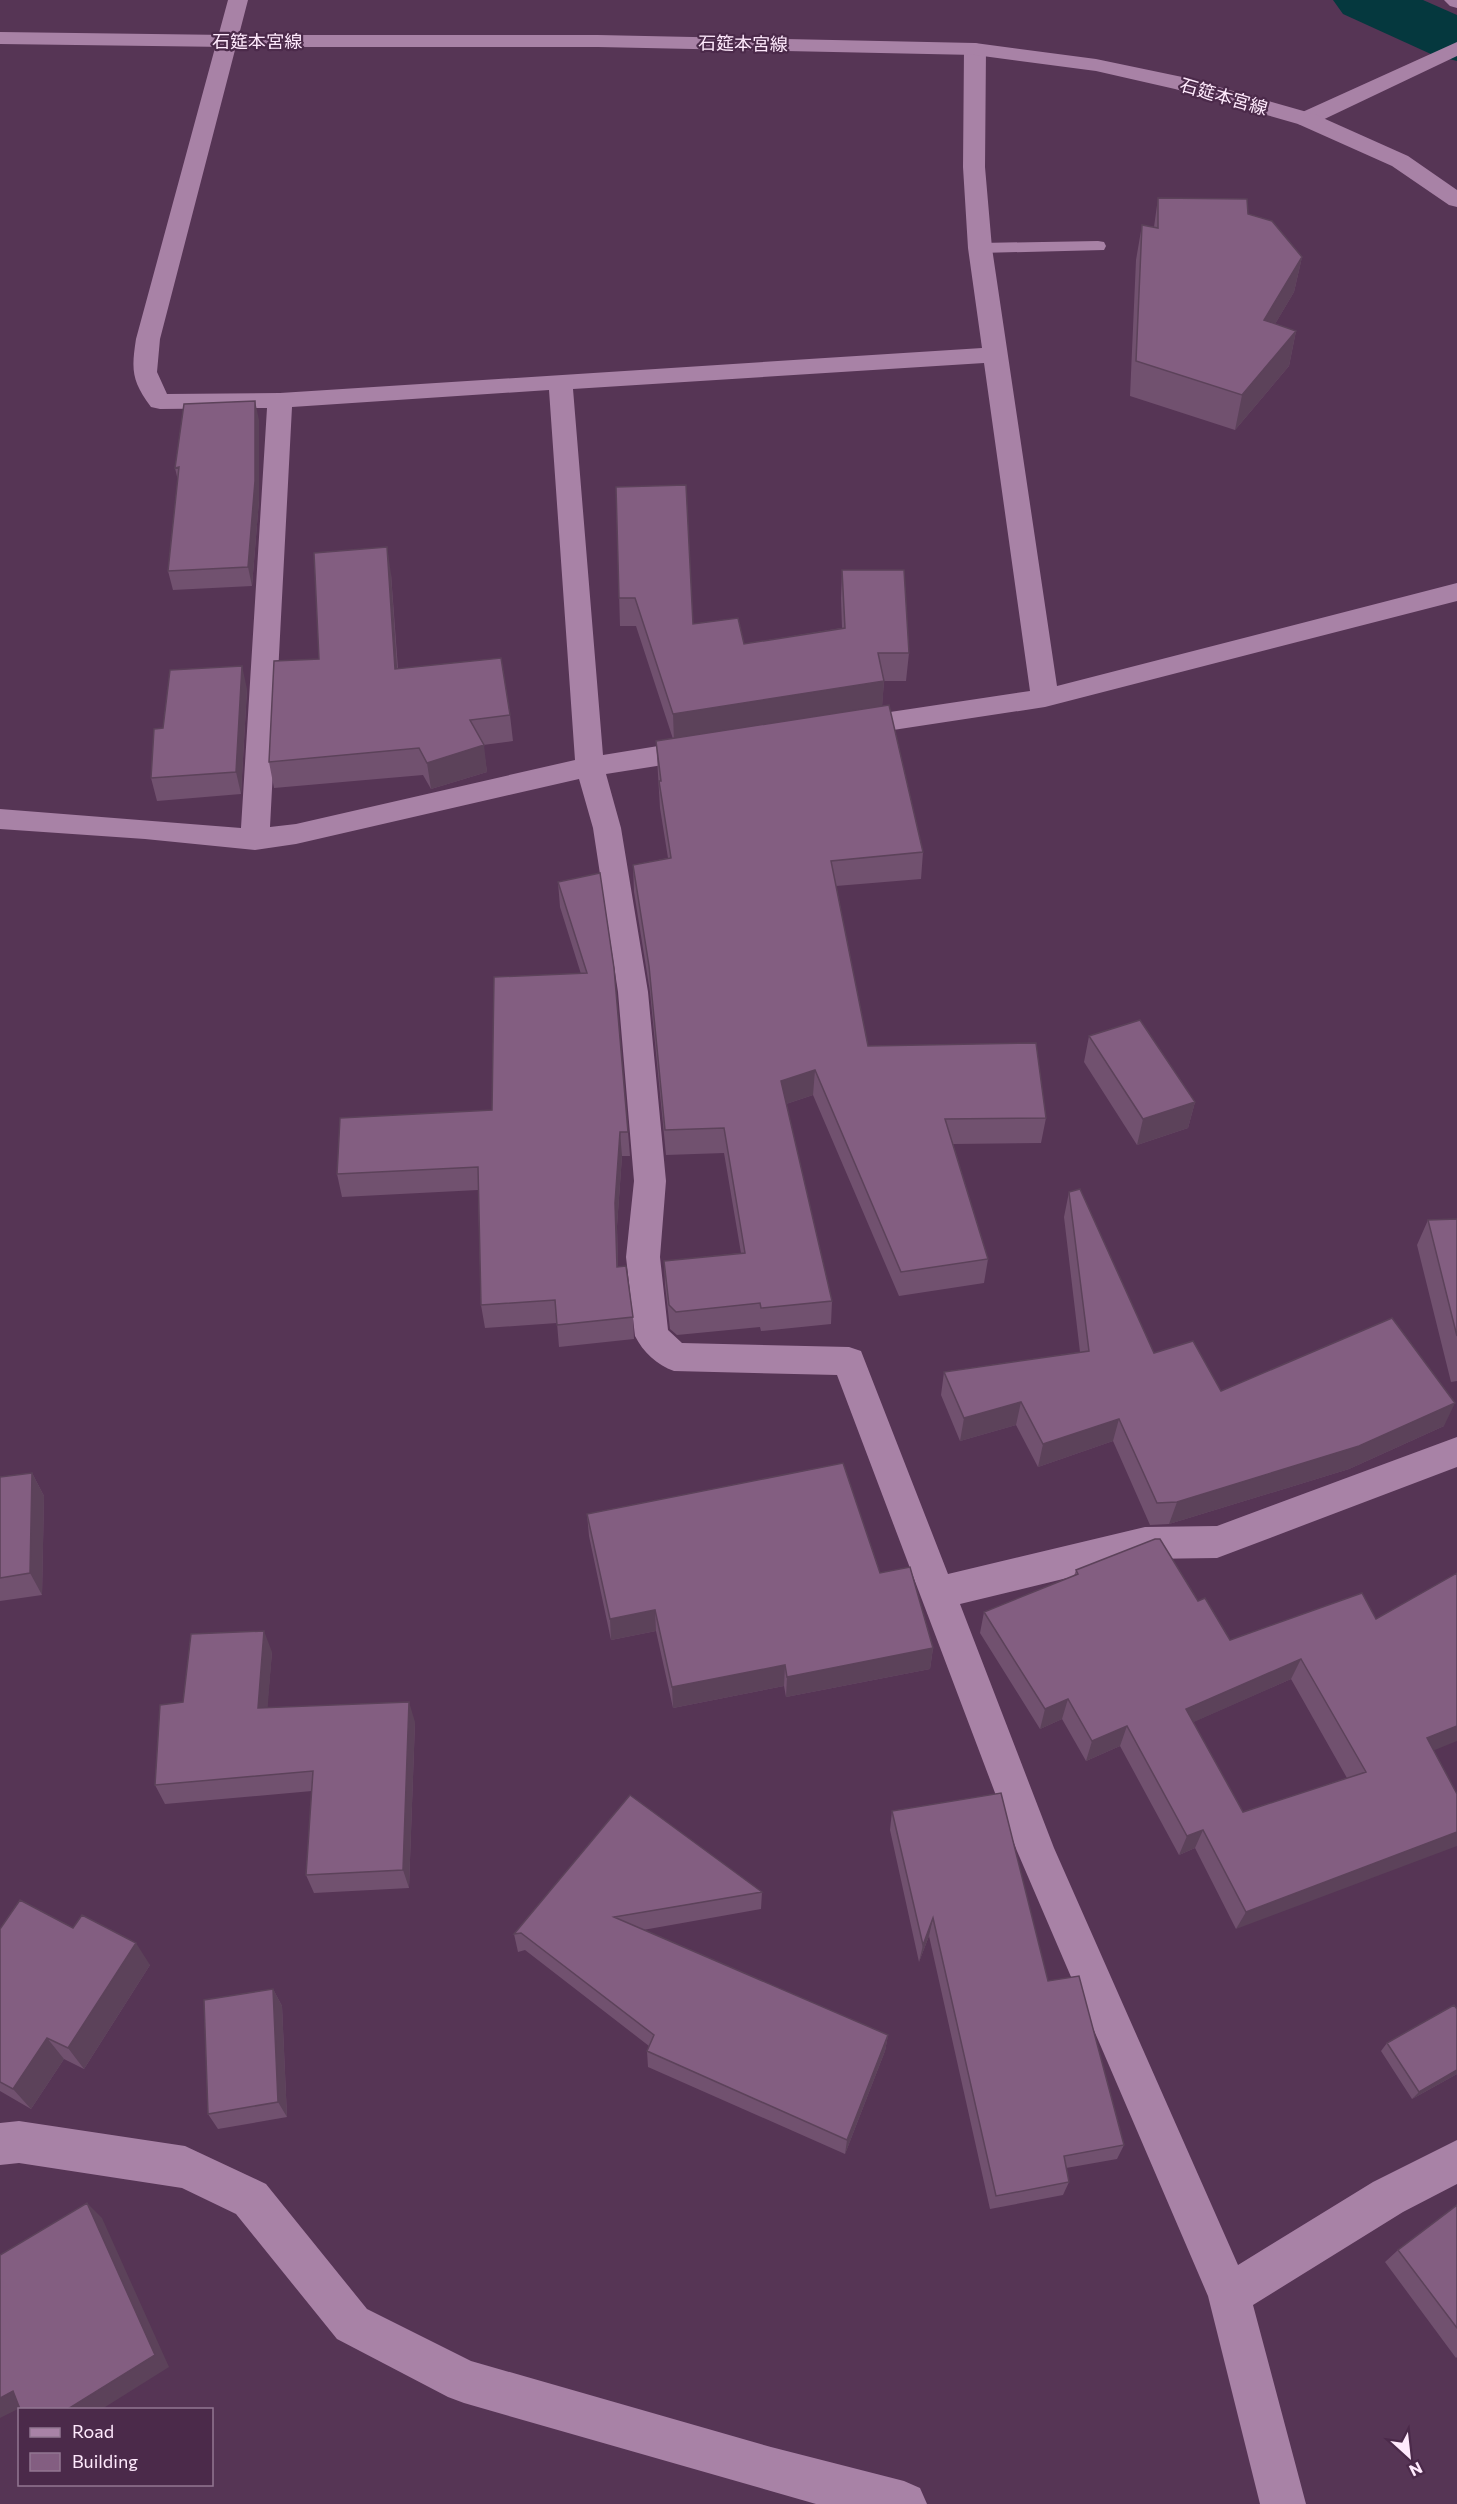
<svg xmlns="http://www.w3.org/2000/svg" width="1457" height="2504" font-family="Commissioner,'Noto Sans JP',sans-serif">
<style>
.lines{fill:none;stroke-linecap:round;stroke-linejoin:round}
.river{fill:#05383e;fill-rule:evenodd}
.service{fill:#a882a6;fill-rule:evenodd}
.minor{fill:#a882a6;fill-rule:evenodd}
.secondary{fill:#a882a6;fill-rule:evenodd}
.wall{fill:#71516f;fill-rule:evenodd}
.shaded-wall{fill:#5c425a}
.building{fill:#835e81;stroke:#5c425a;stroke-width:1.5;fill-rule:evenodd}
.labels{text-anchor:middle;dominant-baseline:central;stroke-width:4.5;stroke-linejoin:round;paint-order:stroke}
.far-street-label{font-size:18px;fill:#ffeafd;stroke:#4b2a4a}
</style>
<rect width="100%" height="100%" fill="#563555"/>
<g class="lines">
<path class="river" d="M1333,0H1423L1457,15V61L1433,55L1343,14Z"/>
<path class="service" d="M1098,241L1104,242L1106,246L1104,250L980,253L972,248L980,243Z"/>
<path class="minor" d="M228,0H248L160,339L157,372L167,394L280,393L982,348L968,248L963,167L964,49L968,45L975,43L982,45L986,49L985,167L992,248L1057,686L1457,583V601L1045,707L847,737L837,734L833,727L837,720L1030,691L984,363L573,389L603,755L701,739L711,742L715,749L711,756L701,759L606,774L621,828L648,992L666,1181L660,1257L668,1330L682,1343L849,1347L861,1351L948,1574L1145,1527L1217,1526L1457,1437V1467L1217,1558L1145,1559L960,1604L1054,1848L1238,2265L1373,2182L1457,2140V2184L1403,2212L1253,2305L1306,2504H1260L1208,2296L1017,1851L837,1375L674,1371C657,1365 643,1352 635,1336L626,1257L634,1181L618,992L593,828L579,779L296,844L255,850L145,839L0,829V809L241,828L267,408L160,409L151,407C132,381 131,371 136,339ZM549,390L575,760L296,824L270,827L292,407Z
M1444,0H1457V8L1450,6Z
M1457,42V56L1314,124L1306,126L1298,124L1295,119L1298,114Z
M19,2121L185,2146L266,2184L367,2309L471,2361L771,2447L904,2481L920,2488L927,2504H816L464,2403L448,2397L337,2339L236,2214L182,2188L19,2163L0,2165V2123Z"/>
<path class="secondary" d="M0,32L228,35H598L975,43L1096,59L1187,78L1314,114L1408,156L1457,190V207L1449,205L1392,166L1298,124L1175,89L1096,71L975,55L598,47H228L0,44Z"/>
</g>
<path class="wall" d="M1158,198L1248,214L1302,257L1294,292L1275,324L1296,331L1289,366L1235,430L1130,396L1136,260L1142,225L1154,227Z
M259,420V500L252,586L173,590L168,571L178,481L175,468Z
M616,487L693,624L744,644L842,628L841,598L842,570L909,653L906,681H884L882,706L923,852L921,879L836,886L868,1046L1046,1118L1041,1143L953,1144L988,1259L984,1283L899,1296L813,1095L786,1104L832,1301L831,1324L761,1331L760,1327L677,1335L670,1329L665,1285L664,1261L741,1253L724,1153L666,1155L650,992L634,892L633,865L668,858L660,808L656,741L673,739L636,626H620Z
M391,574L398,669L510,715L513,741L483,745L487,772L431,789L423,775L274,788L269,762L319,659Z
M247,689L241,794L157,801L151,778L163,728Z
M600,873L628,1132L630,1156H622L617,1226L618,1267L633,1317L634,1339L559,1347L557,1323L485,1328L481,1305L478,1190L342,1197L337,1174L492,1110L581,974L560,907L558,882Z
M1089,1036L1195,1102L1188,1128L1137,1145L1084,1062Z
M1069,1192L1154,1353L1221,1391L1444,1426L1349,1469L1169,1524L1150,1525L1113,1441L1038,1467L1016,1425L960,1441L941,1395L944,1372L1080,1352L1064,1217Z
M1457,1219V1381L1451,1382L1417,1245L1428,1220Z
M32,1473L44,1496L42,1595L0,1601V1477Z
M587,1514L880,1573L933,1648L930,1669L786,1697L784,1686L673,1708L656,1631L611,1640L589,1536Z
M1076,1570L1198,1601L1230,1640L1362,1593L1434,1750L1236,1929L1195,1848L1179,1855L1120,1746L1086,1761L1062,1719L1040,1729L980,1633L984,1612L1074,1576ZM1291,1679L1347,1778L1243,1812L1193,1722Z
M272,1652L267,1708L415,1722L409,1888L314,1893L306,1875L312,1791L165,1804L155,1785L183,1702Z
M892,1811L1048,1981L1124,2145L1117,2159L1066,2168L1069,2182L1063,2195L990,2209L929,1936L919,1962L890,1830Z
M762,1892L761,1909L643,1930L888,2035L885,2051L845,2154L648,2067L647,2051L649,2046L525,1950L518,1952L514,1934Z
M73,1928L150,1965L84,2069L64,2059L31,2109L0,2091V1929Z
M273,1989L282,2006L287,2117L218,2129L208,2114Z
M1387,2043L1457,2074L1412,2099L1381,2051Z
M1457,2205V2357L1456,2358L1385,2262L1398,2250Z"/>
<path class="shaded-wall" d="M1302,257L1294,292L1257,355L1264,320Z
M1296,331L1289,366L1235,430L1242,395Z
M255,401L259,420V500L252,586L248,567Z
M387,547L391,574L399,696L395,669Z
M242,666L247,689L241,794L236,772Z
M884,681L882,709L674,741L673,714Z
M484,745L487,772L431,789L427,763Z
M815,1070L813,1095L780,1106L781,1081Z
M1195,1102L1188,1128L1137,1145L1143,1119Z
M620,1132L622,1156L617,1226L618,1289L617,1267L615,1203Z
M1021,1402L1016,1425L960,1441L964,1418Z
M1455,1403L1444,1426L1349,1469L1169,1524L1177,1502Z
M1119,1419L1113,1441L1038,1467L1043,1444Z
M32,1473L44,1496L42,1595L30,1573Z
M655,1610L656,1631L611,1640L610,1619Z
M264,1631L272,1652L266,1728L258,1708Z
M933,1648L930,1669L786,1697L787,1677Z
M1301,1659L1291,1679L1178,1729L1186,1709Z
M785,1665L784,1686L673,1708L672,1687Z
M1068,1699L1062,1719L1040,1729L1045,1709Z
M409,1702L415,1722L409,1888L403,1870Z
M1127,1726L1120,1746L1086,1761L1092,1741Z
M1457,1726V1741L1415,1758L1427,1738Z
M1203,1830L1195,1848L1179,1855L1187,1836Z
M1457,1832V1846L1236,1929L1246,1912Z
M933,1918L929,1936L919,1962L923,1945Z
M136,1943L150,1965L84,2069L68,2048Z
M273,1989L282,2006L287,2117L278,2102Z
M888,2035L885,2051L845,2154L847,2140Z
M47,2038L64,2059L31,2109L13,2089Z
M1457,2070V2074L1412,2099L1419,2092Z
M87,2203L102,2218L169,2367L102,2409H68Z
M13,2391L30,2403L0,2418V2398Z"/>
<path class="building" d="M1158,198L1247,199L1248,214L1272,221L1302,257L1264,320L1296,331L1242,395L1136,361L1142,225L1158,228Z
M255,401V481L248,567L168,571L179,467L175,468L184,404Z
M686,485L693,624L738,618L744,644L845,628L842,570H904L909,653H878L884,681L673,714L635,598H619L616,487Z
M387,547L395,669L501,658L510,715L470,720L484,745L427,763L419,748L269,762L274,661L319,659L314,553Z
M242,666L236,772L151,778L154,729L163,728L170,670Z
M889,705L923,852L831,861L868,1046L1036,1043L1046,1118L945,1119L988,1259L901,1272L815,1070L781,1081L832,1301L761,1308L760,1303L676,1312L669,1305L664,1261L745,1253L724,1128L665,1130L649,966L633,865L671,858L659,781H661L656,741Z
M600,873L614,968L628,1132H620L615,1203L617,1267L626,1266L633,1317L557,1325L555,1300L481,1305L478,1167L337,1174L340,1118L492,1110L494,977L587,973L558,882Z
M1140,1020L1195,1102L1143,1119L1089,1036Z
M1080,1189L1154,1353L1193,1341L1221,1391L1392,1318L1455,1403L1359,1446L1177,1502L1157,1503L1119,1419L1043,1444L1021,1402L964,1418L944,1372L1089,1351L1069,1192Z
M1457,1219V1336L1428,1220Z
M843,1463L880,1573L910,1567L933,1648L787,1677L785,1665L672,1687L655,1610L610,1619L587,1514Z
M32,1473L30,1573L0,1578V1477Z
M1155,1539H1160L1198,1601L1205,1598L1230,1640L1362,1593L1376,1619L1457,1573V1726L1427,1738L1457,1794V1832L1246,1912L1203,1830L1187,1836L1127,1726L1092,1741L1068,1699L1045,1709L984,1612L1078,1574L1076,1570ZM1301,1659L1366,1772L1243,1812L1186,1709Z
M264,1631L258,1708L409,1702L403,1870L306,1875L313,1771L155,1785L160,1705L183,1702L191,1634Z
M1001,1793L1048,1981L1079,1976L1124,2145L1064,2156L1069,2182L996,2196L933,1918L923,1945L892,1811Z
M630,1795L762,1892L614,1917L888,2035L847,2140L647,2051L654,2035L521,1933L514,1934Z
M20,1900L73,1928L82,1915L136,1943L68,2048L47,2038L13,2089L0,2082V1929Z
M273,1989L278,2102L208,2114L204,2000Z
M1454,2005L1457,2009V2070L1419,2092L1387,2043Z
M87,2203L155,2355L68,2409H20L13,2391L0,2398V2255Z
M1457,2205V2328L1398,2250Z"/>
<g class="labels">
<g class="far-street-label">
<text x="257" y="41">石筵本宮線</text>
<text transform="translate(743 43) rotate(1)">石筵本宮線</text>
<text transform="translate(1224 96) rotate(16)">石筵本宮線</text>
</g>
</g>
<rect x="18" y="2408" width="195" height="78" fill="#4b2a4a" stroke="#937792" stroke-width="1.5"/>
<rect x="30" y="2428" width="30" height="9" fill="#a882a6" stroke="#937792" stroke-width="1.5"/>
<text x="72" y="2438" font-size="18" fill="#ffeafd">Road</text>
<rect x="30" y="2453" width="30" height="18" fill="#835e81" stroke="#937792" stroke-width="1.5"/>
<text x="72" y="2468" font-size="18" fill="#ffeafd">Building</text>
<g transform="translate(1409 2456) rotate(153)" stroke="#4b2a4a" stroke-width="4.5" paint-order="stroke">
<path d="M0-4.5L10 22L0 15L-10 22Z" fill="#ffeafd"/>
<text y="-9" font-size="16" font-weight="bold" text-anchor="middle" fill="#ffeafd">N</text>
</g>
</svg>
